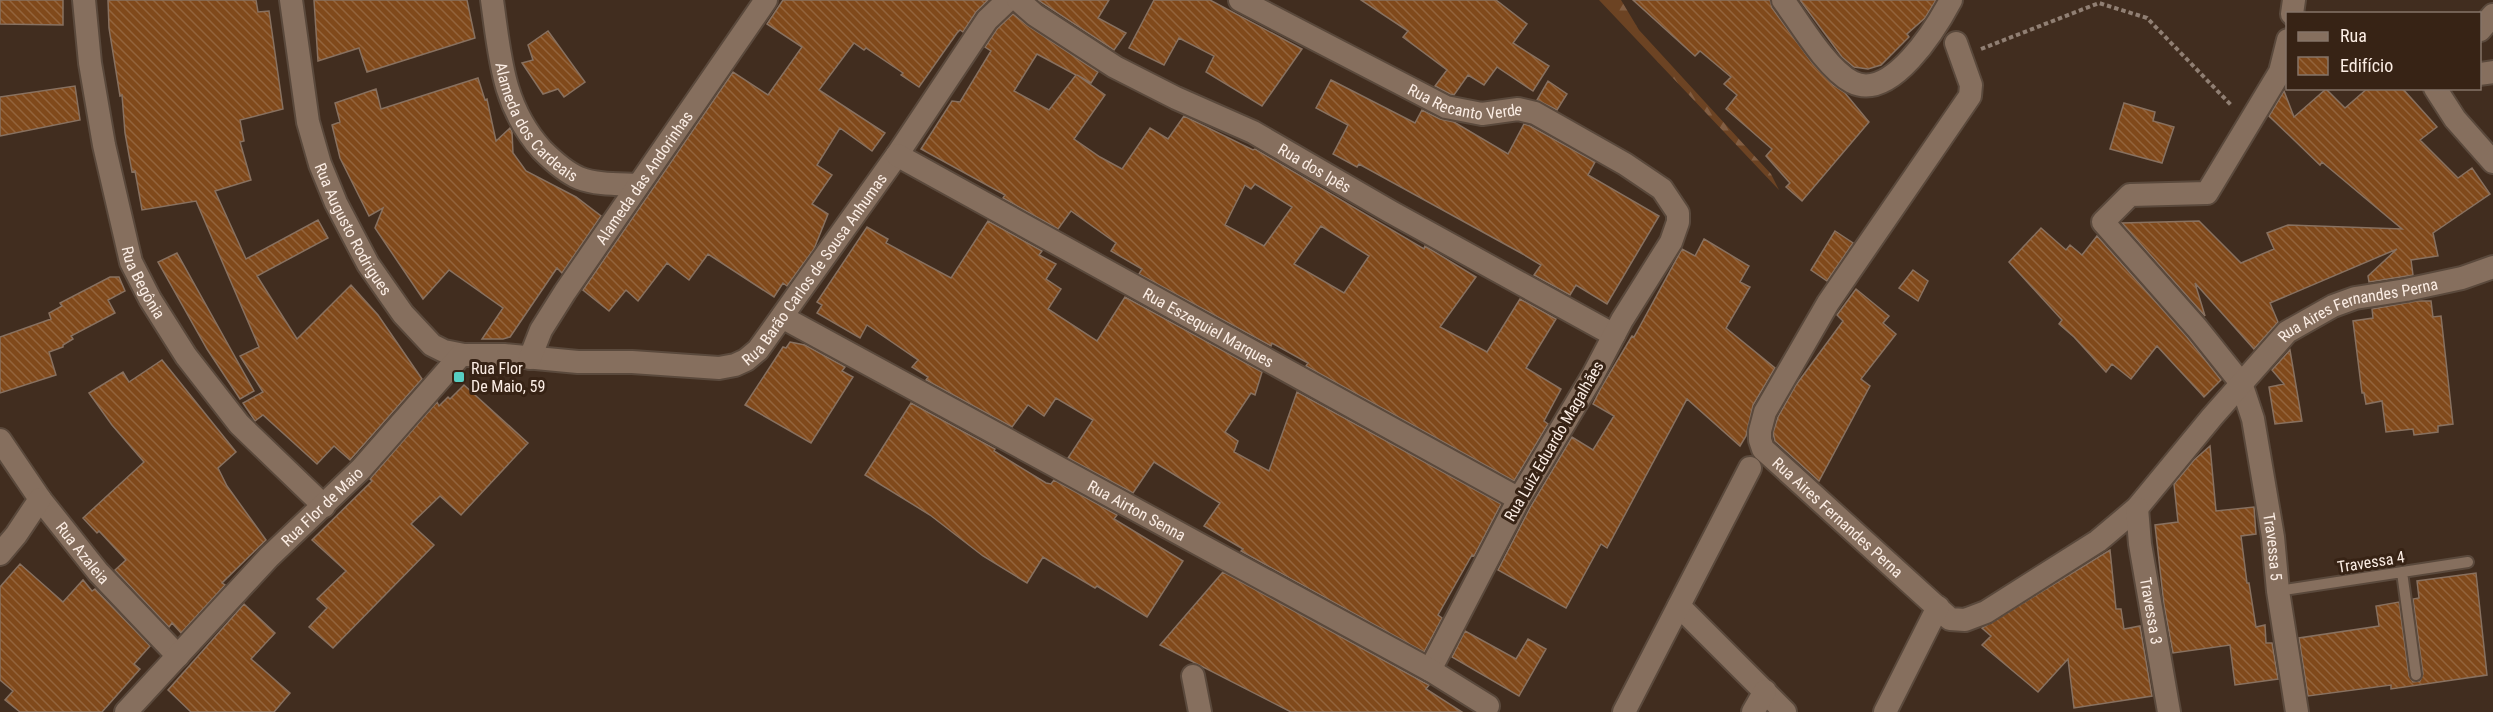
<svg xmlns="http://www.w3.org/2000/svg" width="2493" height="712" font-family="'Roboto Condensed',sans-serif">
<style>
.forest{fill:url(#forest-firs)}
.building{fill:url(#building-back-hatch);stroke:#887160;stroke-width:1.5;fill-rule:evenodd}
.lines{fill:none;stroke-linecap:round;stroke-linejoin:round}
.lane-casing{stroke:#5a493c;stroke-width:14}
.street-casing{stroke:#5a493c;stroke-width:26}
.path{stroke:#907f73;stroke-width:4;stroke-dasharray:4.5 3;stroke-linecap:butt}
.lane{stroke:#866f5e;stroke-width:10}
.street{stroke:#866f5e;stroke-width:22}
.poi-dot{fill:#57cec2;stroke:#372315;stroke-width:2}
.labels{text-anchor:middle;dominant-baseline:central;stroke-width:6;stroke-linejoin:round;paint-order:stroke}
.street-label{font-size:16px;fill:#fbede4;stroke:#372315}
.poi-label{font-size:16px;fill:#fbede4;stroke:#372315;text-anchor:start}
</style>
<defs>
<pattern id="forest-firs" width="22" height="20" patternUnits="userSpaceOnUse" patternTransform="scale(1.5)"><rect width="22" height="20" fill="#6c4323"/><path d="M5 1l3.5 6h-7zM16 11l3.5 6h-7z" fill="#825e43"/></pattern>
<pattern id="building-back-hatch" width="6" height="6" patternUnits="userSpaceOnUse" patternTransform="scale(1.5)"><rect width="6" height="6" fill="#80491b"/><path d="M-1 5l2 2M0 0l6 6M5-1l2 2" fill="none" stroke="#93643c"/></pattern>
</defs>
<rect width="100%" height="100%" fill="#412d1f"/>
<path class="forest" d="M1599,0H1621L1639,30L1771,174L1779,190Z"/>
<path class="building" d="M0,0H63V25L0,24Z
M108,0H256L258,12L269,11L283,109L240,120L244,141L240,142L251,180L215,191L246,259L318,220L328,238L257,276L297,339L351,285L378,315L422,379L350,460L334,446L317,464L263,415L255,421L243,403L263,392L240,356L259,347L196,201L142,210L135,171L132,172L125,133L122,95L120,96L109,28Z
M314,0H467L475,38L367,72L359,48L318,61Z
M783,0H988L976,12L963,32L960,30L957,33L919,87L901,75L903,73L866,48L864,50L854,43L819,90L885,133L872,151L840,128L817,165L832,175L812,204L828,214L814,249L787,286L783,283L774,297L708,254L689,280L667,263L638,301L626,290L609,311L583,290L733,72L768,95L802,47L767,24Z
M1038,0H1109L1098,18L1126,33L1114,50Z
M1154,0H1210L1302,49L1262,106L1206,72L1214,56L1179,38L1164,65L1129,48Z
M1361,0H1496L1527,24L1513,43L1549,66L1533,91L1497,67L1484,85L1468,75L1454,95L1450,94L1435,86L1447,70L1403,37L1408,31Z
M1633,0H1770L1772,8L1813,64L1833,85L1845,93L1869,122L1802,201L1786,187L1790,183L1766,156L1772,149L1726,109L1737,95L1724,84L1731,77L1700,51L1695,56Z
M1800,0H1936L1925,18L1907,34L1909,37L1881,65L1868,69L1854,67L1842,57Z
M1013,14L1028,26L1098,72L1091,83L1077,75L1105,95L1074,139L1100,157L1122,169L1150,128L1168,139L1184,116L1253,150L1255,149L1424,249L1425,246L1476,277L1440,327L1487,352L1520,299L1556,319L1526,368L1561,389L1544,421L1548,424L1514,481L1306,366L1308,363L1272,343L1271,346L1139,274L1142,269L1111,251L1116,243L1071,211L1058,229L1003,198L1005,195L921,149L952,101L960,102L991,51L985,47L997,29ZM1037,54L1076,75L1049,110L1014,91ZM1255,184L1292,207L1264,246L1225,225L1245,185L1251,189ZM1321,226L1369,256L1344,293L1294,264Z
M548,31L585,82L564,97L558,89L543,94L522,63L533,60L528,45Z
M478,78L485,100L487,99L496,141L510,128L512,132L513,153L526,171L576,197L601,216L562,273L557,268L510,337L503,339H482L503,308L449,270L423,299L375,228L383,208L369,216L340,158L332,125L340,122L335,103L376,89L381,109Z
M1331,80L1415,123L1422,110L1440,119L1454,122L1508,154L1524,124L1530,126L1595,162L1588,175L1659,216L1607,304L1576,285L1570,295L1534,275L1541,265L1521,253L1359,164L1357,167L1333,154L1348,125L1316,108Z
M1548,81L1567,94L1557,110L1537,100Z
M75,86L80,120L0,136V97Z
M2368,88H2402L2437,127L2420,140L2458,178L2472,168L2490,194L2433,233L2438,256L2411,260L2413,275L2369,282L2368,276L2397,249L2270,303L2278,322L2254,349L2195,283L2205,316L2122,223L2199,221L2241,263L2274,249L2267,233L2288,225L2402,229L2322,162L2320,165L2269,116L2284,91L2294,117L2326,89L2345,108Z
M2124,103L2155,112L2153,121L2174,127L2162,163L2110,149Z
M988,221L1042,251L1039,255L1056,264L1046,279L1061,289L1048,309L1097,341L1125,297L1262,372L1255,395L1251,393L1225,432L1238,441L1234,452L1269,471L1297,392L1501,504L1474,556L1472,555L1438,615L1442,618L1424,652L1241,551L1243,549L1204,526L1220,503L1154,462L1133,493L1068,458L1093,420L1056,398L1044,416L1028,405L1012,427L926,380L928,377L912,367L918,360L867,325L860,338L817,313L822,305L817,302L867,227L888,239L886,243L951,278Z
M2041,228L2066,250L2070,245L2082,255L2097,236L2187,337L2221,380L2204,397L2157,346L2131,379L2112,364L2106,372L2074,337L2059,324L2062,320L2009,262Z
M1835,231L1853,243L1827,281L1811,270Z
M1704,239L1749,266L1740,282L1750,287L1726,328L1775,368L1753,405L1746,436L1740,446L1687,399L1607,548L1601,544L1566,608L1498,570L1531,506L1572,437L1593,450L1614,416L1593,404L1602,386L1632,336L1634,337L1682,249L1695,256Z
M177,253L254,391L240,399L207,349L158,262Z
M1913,270L1928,281L1918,301L1899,288Z
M110,277H119L125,291L108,300L115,313L71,336L73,339L63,345V347L49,352L56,375L0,393V337L51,319L49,313L62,306L60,303Z
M1856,289L1889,316L1883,323L1896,334L1861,379L1870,386L1819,481L1775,441L1773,433L1778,417L1796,385L1843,321L1837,315Z
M2417,301H2431L2433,317L2441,316L2453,424L2438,426V432L2414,435L2413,429L2386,432L2382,401L2366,404L2364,393H2362L2353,321L2373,318L2372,309Z
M790,342L805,345L845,367L842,371L853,377L811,443L745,405L783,347L786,348Z
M2290,350L2302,421L2275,424L2269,387L2284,384L2272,370Z
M162,360L236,452L218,468L227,486L266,540L222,583L225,585L181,633L172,623L169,627L115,570L126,560L99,531L97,533L83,518L144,462L112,425L89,393L123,372L129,382Z
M464,385L528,443L461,515L440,496L411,524L434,545L333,648L309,627L327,608L317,599L346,571L312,540L372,481L370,479L437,402L439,406L448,397L450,399Z
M911,403L995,449L994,451L1046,483L1051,484L1054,480L1117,515L1114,519L1183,561L1147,617L1097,586L1095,588L1043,557L1027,583L983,556L930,515L865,475Z
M2210,446L2216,511L2254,507L2256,534L2241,536L2247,583H2249L2256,627L2265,625L2266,643H2272L2278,679L2235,685L2230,645L2173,653L2164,605L2155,525L2178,522L2174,484L2194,460Z
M2110,550L2116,609H2121L2124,629L2140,626L2152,696L2074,708L2068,659L2038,692L1982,645L1991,636L1982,628Z
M20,564L63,602L83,580L92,591L95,589L150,646L134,664L140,669L102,712H20L5,700L13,691L0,680V587Z
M1223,572L1423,682L1429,685L1426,689L1462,712H1291L1160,645Z
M2476,573L2487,675L2391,689V685L2308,696L2299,638L2379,626L2376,606L2399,602L2409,676L2413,682L2420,681L2423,674L2413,599L2419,598L2417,581Z
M244,604L275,633L251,659L290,693L274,712H191L168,690Z
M1465,631L1516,659L1528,639L1546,649L1519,696L1452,657Z"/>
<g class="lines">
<defs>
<path id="lane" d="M2402,572L2416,675
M2278,591L2468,562"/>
<g id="street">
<path id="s1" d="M84,0L90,63L104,145L131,262L150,299L186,356L239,424L324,506"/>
<path id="s2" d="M291,0L308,122L320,164L336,203L368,264L403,314L432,345L444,351L464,355H504L578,362H632L719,368L735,365L746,360L758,350L897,155L987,20L1008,0"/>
<path id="s3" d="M492,0C500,56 502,106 542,150C552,160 565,172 579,178C597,185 619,184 638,185"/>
<path id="s4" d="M1018,0L1035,15L1115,67L1176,98L1253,132L1391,212L1614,335"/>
<path id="s5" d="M1240,0L1446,107L1482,114L1518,109L1535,113L1625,164L1662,189L1678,213V222L1671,242L1622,320L1592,377L1519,499L1430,670"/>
<path d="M1783,0C1800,23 1826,68 1852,82C1891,102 1936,28 1951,0"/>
<path d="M2292,14L2294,0"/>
<path d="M2480,30L2493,15"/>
<path id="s6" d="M2288,40L2280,72L2207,193L2130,195L2103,222L2197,328L2241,383L2253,419L2273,537L2278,591L2297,712"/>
<path id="s7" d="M1956,43L1971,85L1970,96L1828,303L1765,412L1760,431V440L1763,449L1950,619L1965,620L1986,612L2098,541L2137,508L2212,417L2287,332L2333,306L2355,298L2406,290L2462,278L2493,267"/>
<path d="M2480,74L2493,72"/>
<path d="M2435,88L2455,119L2493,162"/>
<path id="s8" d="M897,155L1519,499"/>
<path id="s9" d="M782,317L1430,670L1488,706"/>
<path id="s10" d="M530,358L541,330L565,292L766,0"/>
<path id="s11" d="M0,440L40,499L98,572L178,656"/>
<path id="s12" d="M2137,508L2140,544L2169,712"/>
<path d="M0,554L16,535L40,499"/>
<path d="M1679,606L1785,712"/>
<path d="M1193,676L1200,712"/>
<path id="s13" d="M126,712L269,557L361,469L461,355"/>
<path d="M1624,712L1750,468"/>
<path d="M1753,712L1765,691"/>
<path d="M1885,712L1938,607"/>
</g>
</defs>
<use href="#lane" class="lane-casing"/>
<use href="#street" class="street-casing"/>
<path class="path" d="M1981,49L2099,3L2147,18L2232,106"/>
<use href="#lane" class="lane"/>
<use href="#street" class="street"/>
</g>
<rect class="poi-dot" x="453" y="371" width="12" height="12" rx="3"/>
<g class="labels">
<g class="street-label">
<text stroke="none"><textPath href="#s5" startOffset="250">Rua Recanto Verde</textPath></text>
<text stroke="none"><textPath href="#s3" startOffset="134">Alameda dos Cardeais</textPath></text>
<text stroke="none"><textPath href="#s4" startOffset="342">Rua dos Ipês</textPath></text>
<text stroke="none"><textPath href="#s10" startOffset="214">Alameda das Andorinhas</textPath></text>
<text stroke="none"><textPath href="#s2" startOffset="240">Rua Augusto Rodrigues</textPath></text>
<text stroke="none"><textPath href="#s2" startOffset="813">Rua Barão Carlos de Sousa Anhumas</textPath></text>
<text stroke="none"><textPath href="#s1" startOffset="290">Rua Begônia</textPath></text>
<text stroke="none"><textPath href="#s7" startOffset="1251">Rua Aires Fernandes Perna</textPath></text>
<text stroke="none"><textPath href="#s8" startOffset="356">Rua Eszequiel Marques</textPath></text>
<text transform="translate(1554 441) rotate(-60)">Rua Luiz Eduardo Magalhães</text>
<text stroke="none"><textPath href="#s13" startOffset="284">Rua Flor de Maio</textPath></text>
<text stroke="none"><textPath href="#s9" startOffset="404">Rua Airton Senna</textPath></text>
<text stroke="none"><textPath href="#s7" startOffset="572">Rua Aires Fernandes Perna</textPath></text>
<text stroke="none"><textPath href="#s6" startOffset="669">Travessa 5</textPath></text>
<text stroke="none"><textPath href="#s11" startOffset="140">Rua Azaleia</textPath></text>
<text transform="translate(2371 562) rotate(-9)">Travessa 4</text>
<text stroke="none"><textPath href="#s12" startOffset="104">Travessa 3</textPath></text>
</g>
<g class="poi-label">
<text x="471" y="368">Rua Flor<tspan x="471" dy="18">De Maio, 59</tspan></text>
</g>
</g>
<rect x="2286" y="12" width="195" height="78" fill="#372315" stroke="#857468" stroke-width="1.5"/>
<rect x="2298" y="32" width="30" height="9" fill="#866f5e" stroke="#857468" stroke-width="1.5"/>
<text x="2340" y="42" font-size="18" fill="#fbede4">Rua</text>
<rect x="2298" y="57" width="30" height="18" fill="url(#building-back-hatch)" stroke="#857468" stroke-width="1.5"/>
<text x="2340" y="72" font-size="18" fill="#fbede4">Edifício</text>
</svg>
